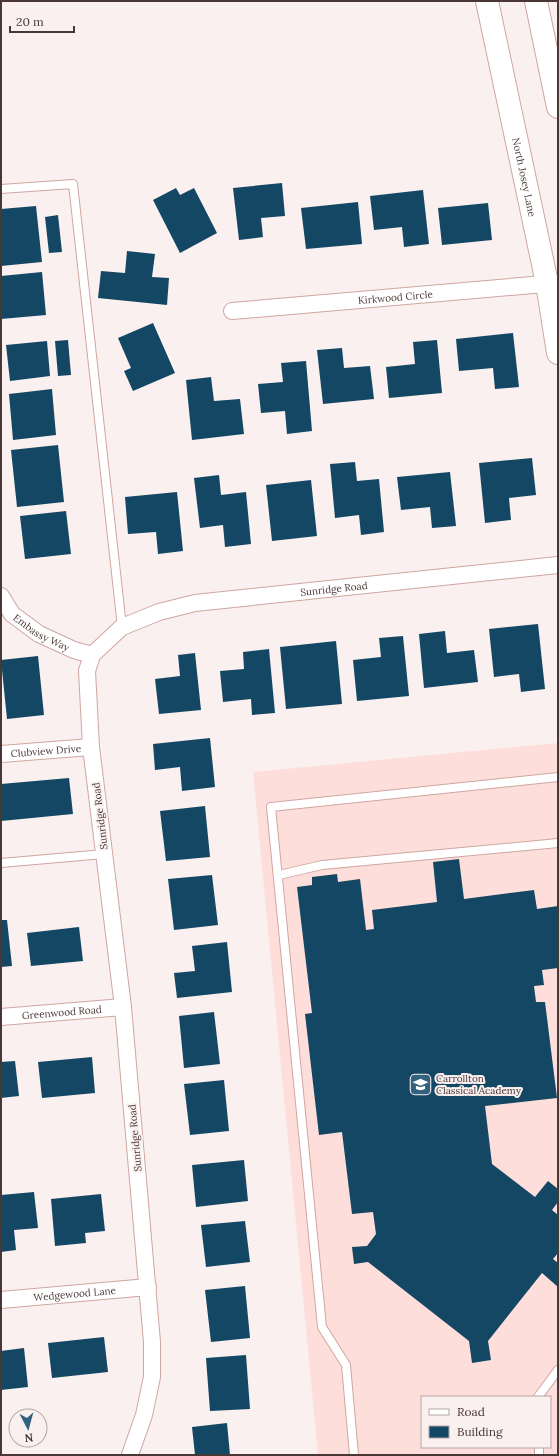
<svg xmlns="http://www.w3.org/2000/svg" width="559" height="1456" font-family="Lora,serif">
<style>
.built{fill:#fededa;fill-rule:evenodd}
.building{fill:#134764}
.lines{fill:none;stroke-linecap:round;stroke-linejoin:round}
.service-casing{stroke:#cfa6a1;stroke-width:10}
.minor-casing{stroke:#cfa6a1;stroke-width:18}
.secondary-casing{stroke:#cfa6a1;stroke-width:24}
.service{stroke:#fff;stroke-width:8}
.minor{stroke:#fff;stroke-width:16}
.secondary{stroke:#fff;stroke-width:22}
.labels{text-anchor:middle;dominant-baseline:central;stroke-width:4;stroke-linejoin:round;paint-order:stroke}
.street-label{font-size:10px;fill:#493735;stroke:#faf0ef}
.poi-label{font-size:10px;fill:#493735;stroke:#faf0ef;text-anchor:start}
</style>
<rect width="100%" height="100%" fill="#faf0ef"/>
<path class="built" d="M558,743V1455H318L253,772ZM422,1397H550V1447H422Z"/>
<path class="building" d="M282,183L285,216L261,218L263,237L239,240L233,188Z
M176,188L180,195L194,188L217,233L180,253L153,200Z
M423,190L429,244L404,247L402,227L374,230L370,196Z
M358,202L362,244L306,249L301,208Z
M488,203L492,240L442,245L438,208Z
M36,206L42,262L1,266V209Z
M58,215L62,252L49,253L45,217Z
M127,251L155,254L152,277L169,278L167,305L98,298L101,271L125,273Z
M42,272L46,315L1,319V276Z
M153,323L175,373L133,391L124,371L131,368L118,338Z
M513,333L519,387L495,389L493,368L459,371L456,339Z
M68,340L71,375L58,376L55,341Z
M437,340L442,393L389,398L386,367L415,364L413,342Z
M47,341L50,376L10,381L6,345Z
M342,348L344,368L370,366L374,399L323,404L317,350Z
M306,361L312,431L287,434L285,411L261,413L258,384L283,382L281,363Z
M211,377L214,401L240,399L244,434L192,440L186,380Z
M52,389L56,435L13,440L9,394Z
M58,445L64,502L17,507L11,450Z
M532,458L536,495L509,498L511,520L485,523L479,463Z
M355,462L357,481L379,479L384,532L361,535L359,515L335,518L330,464Z
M450,472L456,526L432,528L430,507L401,510L397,477Z
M219,475L221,495L246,492L251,544L225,547L223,525L200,528L194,478Z
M311,480L317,536L272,541L266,485Z
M177,492L183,551L158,554L156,532L128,534L125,497Z
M66,511L71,554L25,559L20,516Z
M538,624L545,689L521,692L519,674L494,677L489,629Z
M445,631L447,653L474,650L478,682L424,688L419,634Z
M403,636L409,696L357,701L353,660L381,657L379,638Z
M336,641L342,704L286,709L280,647Z
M269,649L275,713L252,715L251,699L223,702L220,671L244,669L243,652Z
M195,653L201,710L159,714L155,679L180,676L178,655Z
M38,656L44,715L7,719L1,660Z
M210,738L215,787L182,791L180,767L155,770L153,744Z
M69,778L73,814L1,821V784Z
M205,806L210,857L166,861L160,811Z
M459,859L464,899L534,890L537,909L558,906V968L542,970L544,985L534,986L536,1002H545L557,1098L485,1106L492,1164L535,1197L548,1181L558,1189V1202L552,1210L558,1215V1253L553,1259L558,1263V1287L542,1273L488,1341L491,1360L472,1363L469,1341L368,1262L354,1264L352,1247L367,1246L376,1234L373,1212L352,1214L342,1132L319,1135L305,1014L312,1013L297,887L312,885V877L337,874L338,882L360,879L366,930L374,929L372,910L437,902L433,862Z
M212,875L218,925L174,930L168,879Z
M1,920H7L12,966L1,967Z
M79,927L83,961L31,966L27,933Z
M227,942L232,992L177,998L174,973L195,971L192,946Z
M214,1012L220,1064L184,1068L179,1016Z
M92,1057L95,1093L42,1098L38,1062Z
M15,1061L19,1096L1,1098V1062Z
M224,1080L229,1131L190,1135L184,1084Z
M244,1160L248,1201L196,1207L192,1165Z
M34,1192L38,1228L14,1230L16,1250L1,1252V1195Z
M101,1194L105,1231L85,1233L86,1243L55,1246L51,1199Z
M245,1221L250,1262L206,1267L201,1225Z
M245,1286L250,1338L211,1342L205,1290Z
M104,1337L108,1372L52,1378L48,1343Z
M24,1348L28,1387L1,1390V1351Z
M246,1355L250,1409L210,1411L206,1358Z
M227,1423L230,1455H195L192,1427Z"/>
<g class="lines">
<defs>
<path id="service" d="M1,189L73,184L122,627
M1,863L104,854
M279,875L322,865L558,843
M538,1397L558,1370
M539,1447V1455
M354,1455L346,1365L322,1327L271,807L558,777"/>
<g id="minor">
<path id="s1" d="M232,311L556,283"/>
<path id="s2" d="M1,596L12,614L39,634L74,650L92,655"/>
<path id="s3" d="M1,754L91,747"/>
<path id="s4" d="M1,1017L123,1007"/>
<path id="s5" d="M1,1300L148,1287"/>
<path id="s6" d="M130,1455L144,1415L152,1377V1342L123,1007L91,747L87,671L92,655L122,627L159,612L195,603L558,565"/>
</g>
<g id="secondary">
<path id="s7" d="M487,1L547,283L558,353"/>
<path d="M536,1L558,107"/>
</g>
</defs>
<use href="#service" class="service-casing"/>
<use href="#minor" class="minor-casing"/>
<use href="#secondary" class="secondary-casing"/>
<use href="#service" class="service"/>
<use href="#minor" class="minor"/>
<use href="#secondary" class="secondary"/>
</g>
<defs>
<symbol id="school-square" viewBox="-11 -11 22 22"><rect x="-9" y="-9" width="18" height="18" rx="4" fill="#316280" stroke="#faf0ef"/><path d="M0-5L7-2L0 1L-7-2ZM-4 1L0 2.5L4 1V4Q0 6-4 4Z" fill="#fff"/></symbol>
</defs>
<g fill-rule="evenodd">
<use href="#school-square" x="408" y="1072" width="25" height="25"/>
</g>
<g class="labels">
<g class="street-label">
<text stroke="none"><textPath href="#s7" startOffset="180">North Josey Lane</textPath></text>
<text stroke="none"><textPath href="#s1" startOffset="164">Kirkwood Circle</textPath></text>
<text stroke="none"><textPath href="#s6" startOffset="1065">Sunridge Road</textPath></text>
<text stroke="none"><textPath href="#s2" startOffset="56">Embassy Way</textPath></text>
<text stroke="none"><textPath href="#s3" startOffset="45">Clubview Drive</textPath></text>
<text transform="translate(100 816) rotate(-97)">Sunridge Road</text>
<text stroke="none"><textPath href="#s4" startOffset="61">Greenwood Road</textPath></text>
<text transform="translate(135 1138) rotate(-95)">Sunridge Road</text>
<text stroke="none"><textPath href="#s5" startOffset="74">Wedgewood Lane</textPath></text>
</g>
<g class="poi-label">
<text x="436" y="1078">Carrollton<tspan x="436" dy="12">Classical Academy</tspan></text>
</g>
</g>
<rect width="559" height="1456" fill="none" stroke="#493735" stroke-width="4"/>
<rect x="421" y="1396" width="130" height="52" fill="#faf0ef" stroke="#b3a6a5"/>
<rect x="429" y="1409" width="20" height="6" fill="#ffffff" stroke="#b3a6a5"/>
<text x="457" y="1416" font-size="12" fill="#493735">Road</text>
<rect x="429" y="1426" width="20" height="12" fill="#134764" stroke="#b3a6a5"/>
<text x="457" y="1436" font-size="12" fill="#493735">Building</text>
<g transform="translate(28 1428) rotate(174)"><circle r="19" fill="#faf0ef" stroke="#b3a6a5"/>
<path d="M0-3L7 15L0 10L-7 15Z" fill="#316280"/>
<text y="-6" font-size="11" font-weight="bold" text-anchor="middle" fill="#493735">N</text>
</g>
<path d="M10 26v6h64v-6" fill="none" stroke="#493735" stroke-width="2"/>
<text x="16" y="26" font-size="12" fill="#493735" stroke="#faf0ef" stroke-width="3" paint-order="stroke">20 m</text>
</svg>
